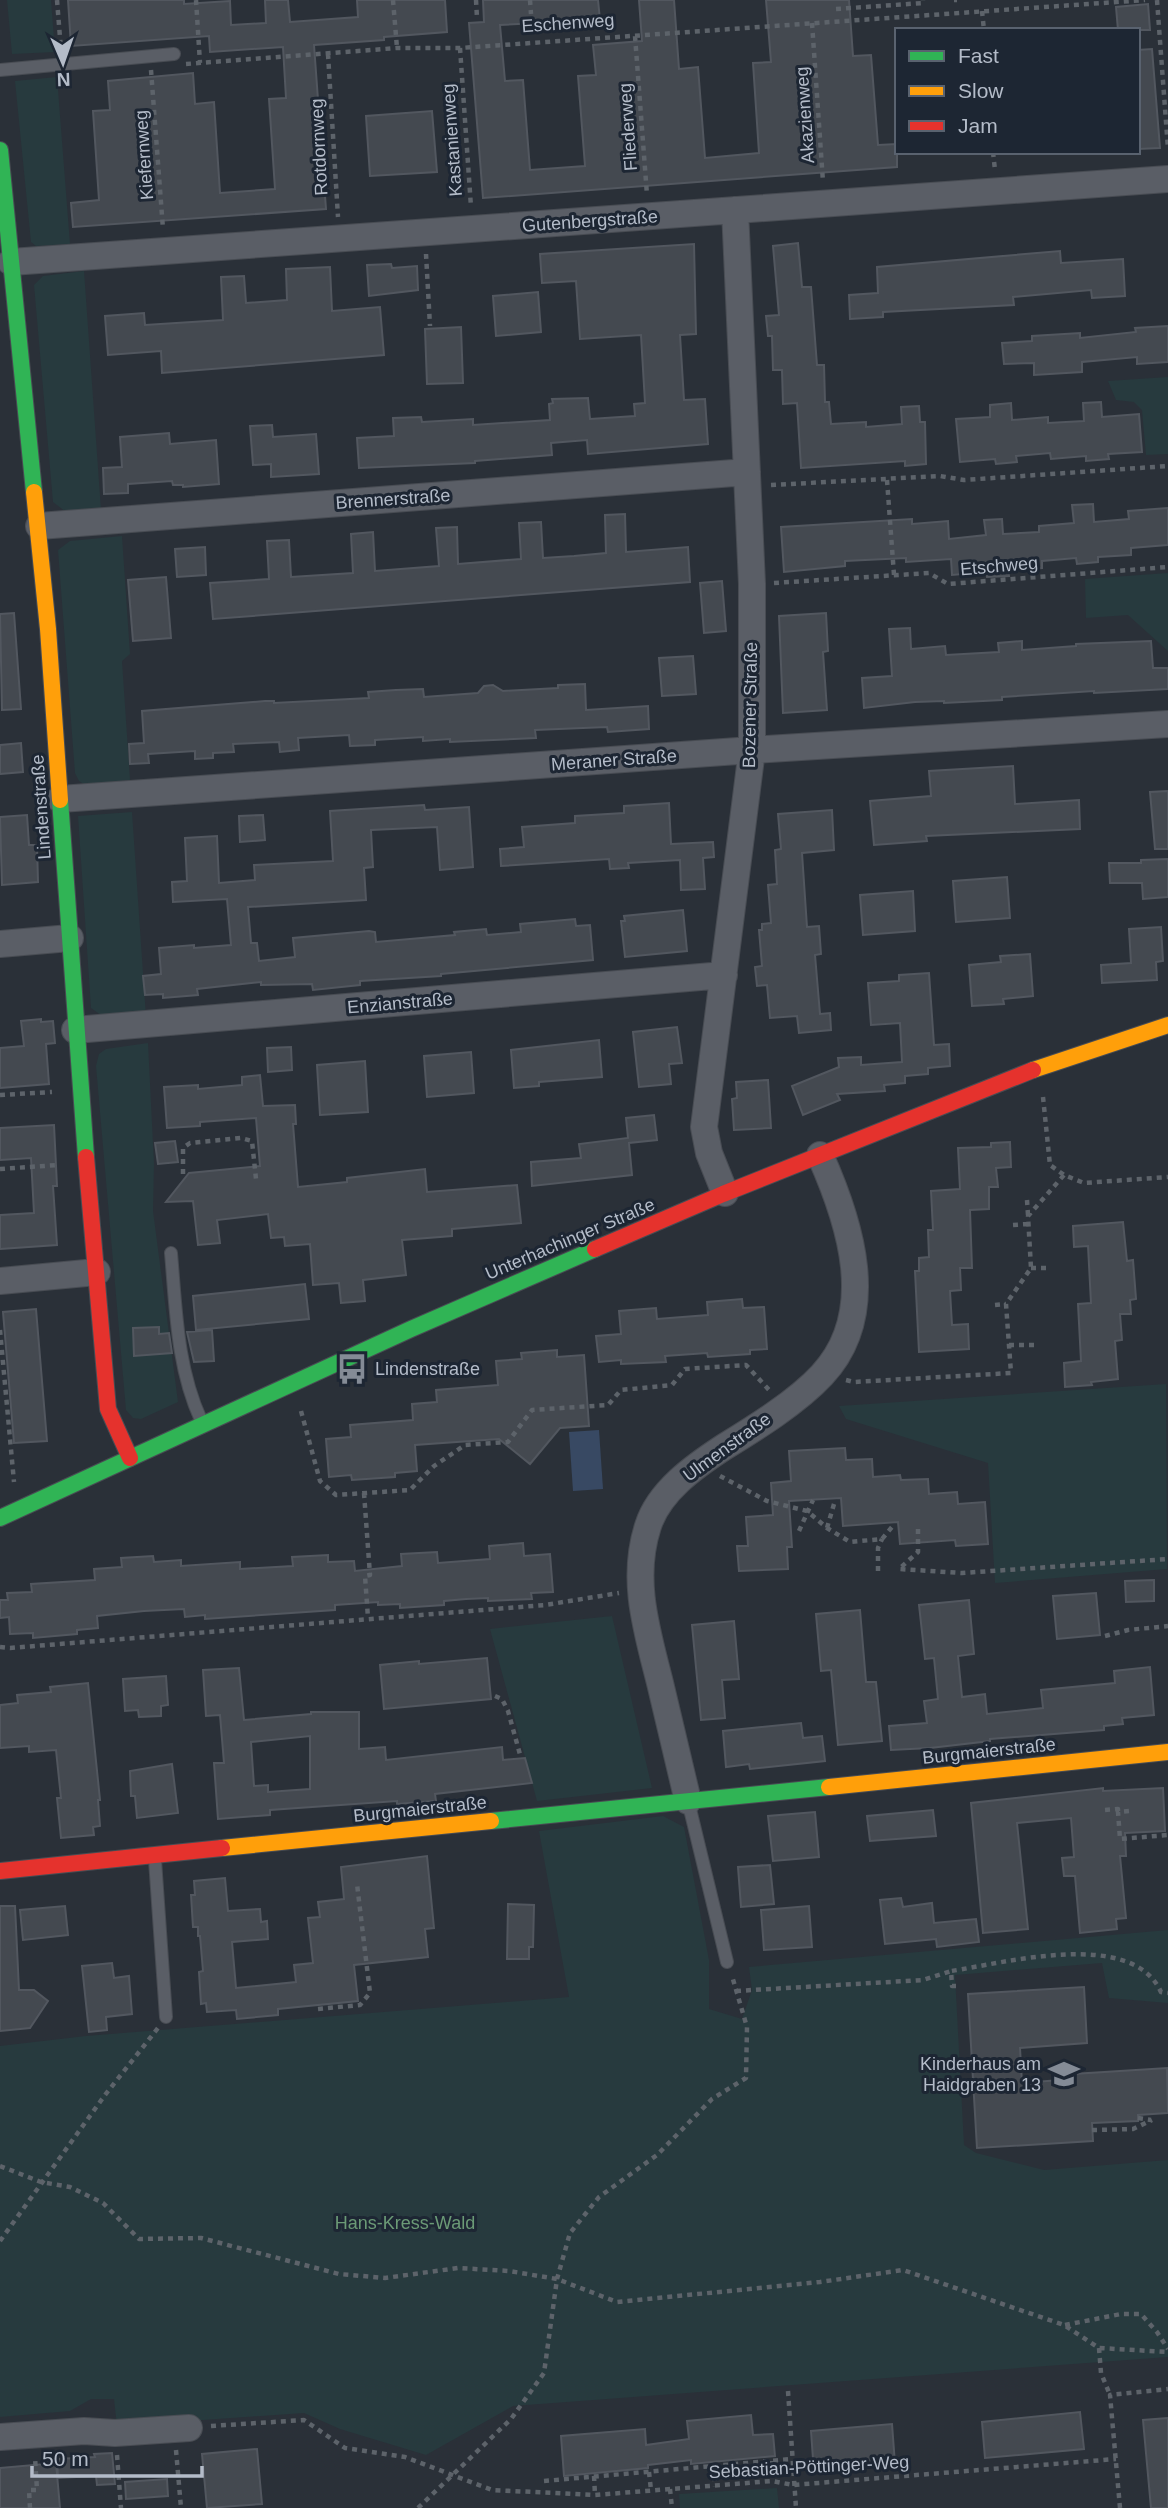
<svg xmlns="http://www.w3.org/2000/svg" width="1168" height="2508" font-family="Arial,sans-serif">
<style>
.green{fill:#273a3e}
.water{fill:#384963}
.building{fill:#444950;stroke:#52575f;stroke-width:2;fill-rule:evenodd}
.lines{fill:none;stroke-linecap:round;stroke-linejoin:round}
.lane-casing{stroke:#484c53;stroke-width:14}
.street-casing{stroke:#484c53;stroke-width:28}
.fast-casing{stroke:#484c53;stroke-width:18}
.slow-casing{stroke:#484c53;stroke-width:18}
.jam-casing{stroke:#484c53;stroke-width:18}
.path{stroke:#5d636a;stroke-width:4.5;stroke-dasharray:5 5;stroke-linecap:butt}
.lane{stroke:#5a5e66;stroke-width:12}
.street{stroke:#5a5e66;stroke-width:26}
.fast{stroke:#30b455;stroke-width:16}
.slow{stroke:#ff9f0a;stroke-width:16}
.jam{stroke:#e5322d;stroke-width:16}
.labels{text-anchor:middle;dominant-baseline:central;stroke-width:6;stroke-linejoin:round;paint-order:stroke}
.street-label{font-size:18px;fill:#b4bcc9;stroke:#1d2633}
.poi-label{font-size:18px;fill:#b4bcc9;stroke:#1d2633;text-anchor:start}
.park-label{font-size:18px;fill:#6b9a76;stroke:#1d2633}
</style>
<rect width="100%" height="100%" fill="#2a3038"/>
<path class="green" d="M7,0H51L55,52L12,54Z
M57,77L70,244L36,246L31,242L15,81Z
M84,271L101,510L66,512L53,502L34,285L43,276Z
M1168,377V454L1146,455L1142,410L1134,402L1116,400L1108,381Z
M122,536L130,654L122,661L130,780L85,785L79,781L75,773L58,550L70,541Z
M1168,573V651L1128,615L1086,618L1085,579Z
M132,812L146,1017L108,1020L91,1008L78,816Z
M148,1043L154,1164L153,1211L178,1402L141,1419L133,1418L126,1410L96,1066L99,1054L106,1049Z
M1166,1384L1167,1569L995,1583L988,1463L846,1419L839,1406Z
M612,1616L652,1788L537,1801L490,1629Z
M663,1816L684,1827L709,1960V2009L742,2019L752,1990L749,1967L1168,1930V2003L1109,1998L1102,1963L955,1975L964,2145L976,2153L1044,2170L1168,2160V2357L513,2406L426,2455L340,2429L304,2413L117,2426L114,2399H91L70,2411L0,2417V2046L86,2036L569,1997L539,1831Z
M777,2488L779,2508H680L679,2494Z"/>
<path class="water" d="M599,1430L603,1489L573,1491L569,1432Z"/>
<path class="building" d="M68,0H184V4L230,1L231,25L266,23L265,0H288L290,22L358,17L357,0H445L447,32L384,37V40L314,45L326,209L73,227L71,203L99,200L93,111L110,110L108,81L193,73L195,104L214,102L220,193L275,189L269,99L286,98L283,47L210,52L209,36L71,46Z
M483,0H598L600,20L500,25L505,81L523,80L530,170L585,166L578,76L596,75L593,45L642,41L639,0H674L679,69L698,67L705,158L759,153L753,63L771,62L766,0H849L853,56L871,55L878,145L897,144V167L483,198L469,23L484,22Z
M1148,4L1150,30H1118L1116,7Z
M1152,49L1160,148L1138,149V50Z
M432,111L437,172L370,176L366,116Z
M798,243L802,287H811L817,365H824L825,402H829L831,424L866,422V427L902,424L901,407L919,406L920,422H925L926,464L905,466V461L801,468L797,403L783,404L782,370H773L772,336H768L766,316L779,315L773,246Z
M694,244L696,334L680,335L684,400L705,399L708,444L588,454L587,440L551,443L552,455L475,461V463L359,468L357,438L394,436L393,418L421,417L422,422L473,419V425L550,420L549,404L553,403L552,399L588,398L590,419L635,416L634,404L645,403L641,335L580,339L576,281L542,283L540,254Z
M1060,251L1061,263L1123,259L1125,296L1092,298L1091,290L1013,297L1014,305L883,312V317L850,319L849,295L878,293L877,267Z
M391,264L392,268L417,266L418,290L369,296L367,265Z
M330,267L332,311L380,307L384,355L162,373L161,351L108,355L105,316L144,313L145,325L223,320L221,277L244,276L246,303L287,300L286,269Z
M538,292L541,332L496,336L493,296Z
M1168,326V362L1137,364V357L1082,362V372L1034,375V363L1004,364L1002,343L1032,341V336L1080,333V338L1136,332L1135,328Z
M461,327L463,383L427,384L425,329Z
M1101,402L1102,417L1139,414L1142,452L1108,454L1109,459L1086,461V456L1051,459L1050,453L1016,456L1017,462L996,464L995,459L960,462L956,419L990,417V405L1011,403L1012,420L1048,417V423L1084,421L1083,403Z
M272,425L273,437L316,434L319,474L271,477V464L253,465L250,426Z
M169,433L170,444L216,440L219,484L183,487V485H173L172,481L128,484V493L104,494L103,468L122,467L120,437Z
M1093,504L1094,522L1129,519L1128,511L1168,508V545L1131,548V555L1098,557V562L1077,564L1076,558L1042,561V568L1008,571L1009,576L987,577L986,572L952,575L951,559L906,562V558L845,561V566L784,572L781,527L912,519V524L948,521L949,539L986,535L984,520L1002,519L1003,534L1039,532V526L1074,523L1072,505Z
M625,514L626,552L688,547L690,582L213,619L210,583L269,579L267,541L289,540L291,577L353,573L351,534L373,532L375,571L439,566L436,528L457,527L458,564L521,559L519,523L541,522L543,558L574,556L606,553L605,515Z
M205,547L206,575L177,577L175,549Z
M166,577L171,638L133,641L128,580Z
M722,581L726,631L704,633L700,583Z
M14,613L21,709L2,710L0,614Z
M826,613L828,651L823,652L827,710L783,713L779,616Z
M910,628L911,649L945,646L946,655L999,652L998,643L1022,641V650L1076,646V644L1151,641L1153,668H1168V689L1094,693V691L1002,697V700L944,703V701L915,702L864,708L862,678L892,676L889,629Z
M693,656L696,694L662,696L659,658Z
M585,684L586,710L648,706L649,729L608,732L607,727L535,730L536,738L450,742V739L423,741V737L375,740V745L350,746L349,735L298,738L299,750L280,752L279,742L233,744L234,752L213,753V758L195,759V751L148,754L149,763L130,764L129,744L144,743L142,711L265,701H274V703L369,698L368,692L396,690L423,689L424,697L478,693L484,686L493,685L503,691L558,688V685Z
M21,743L23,772L0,774V745Z
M1013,766L1015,804L1079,800L1080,829L926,836L927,841L874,845L870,801L931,796L929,771Z
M1168,791V849H1155L1150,792Z
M669,803L671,844L713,842L714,857L703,858L705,889L681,890L680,860L628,863L629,868L610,869L609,859L501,866L500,849L524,847L522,827L575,823V816L624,813V806Z
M424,805L425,810L469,807L473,867L440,870L437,827L371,830L373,867L364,868L366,900L248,907L251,943H257L259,961L295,957L293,938L369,931L375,932L376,942L455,935L454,932L486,929L487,935L521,932L520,924L575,919L576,926L590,925L593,960L441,974V976L360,981V985L313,990L312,984L261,985V982L197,989L198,995L163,998V994L145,995L143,976L161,974L159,948L194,945V948L231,945L227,899L173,902L172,882L187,881L185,838L217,836L219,883L255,880L254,865L333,861L330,811Z
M832,810L834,850L802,853L807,927L819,926L821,954L815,955L820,1014L830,1013L831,1030L799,1033L797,1016L770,1018L767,985L757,986L755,967L762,966L759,930H762V924L771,923L768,885L777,884L775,850L781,849L778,814Z
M27,815L29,845H37L38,882L2,885L0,817Z
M263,815L265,840L240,842L239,816Z
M1168,859V897L1143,899L1142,883H1110L1109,863H1141V860Z
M1007,877L1010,918L956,922L953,881Z
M913,891L915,931L863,935L860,895Z
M683,910L687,951L625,957L621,921H625L624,916Z
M1161,927L1163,961L1156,962L1157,980L1102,983L1101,965L1131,963L1129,929Z
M1030,954L1033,996L1003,999L1004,1004L972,1006L969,965L1001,962L1000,956Z
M929,973L934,1045L949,1044L950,1066L928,1068V1074L905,1076V1083L884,1085L885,1091L837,1094L840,1100L803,1115L792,1086L839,1067L838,1058L861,1057V1065L902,1062L900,1023L871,1025L868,983L899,981V975Z
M41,1019V1022L53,1021L55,1043L46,1044L49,1084L0,1088V1048L24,1046L21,1021Z
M677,1027L682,1063L669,1064L671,1084L639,1087L633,1032Z
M599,1040L602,1077L539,1082V1086L514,1088L511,1050Z
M291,1047L292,1070L268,1072L267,1048Z
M471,1052L474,1093L427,1097L424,1056Z
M365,1061L368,1112L320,1115L317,1065Z
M260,1075L263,1106L295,1105L296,1124H293L298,1187L347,1182V1178L425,1169L427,1192L517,1185L521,1223L452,1229V1236L402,1240L406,1275L363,1280L365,1301L341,1303L339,1283L313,1285L310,1244L285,1246L284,1237L271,1238L268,1214L217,1220L220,1243L198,1245L193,1201L166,1202L189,1173L260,1166L256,1118L200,1122V1126L167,1128L164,1087L198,1085V1089L242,1085V1077Z
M768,1080L771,1128L734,1130L732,1099L737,1098L736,1082Z
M654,1115L657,1140L629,1143L632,1175L532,1186L531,1162L581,1158L579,1144L628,1138L626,1118Z
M54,1125L57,1186H53L57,1245L0,1249V1215L34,1213L31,1158L0,1160V1128Z
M175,1141L178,1162L158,1164L155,1143Z
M1010,1142L1011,1167L996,1168L998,1187H989V1209L970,1210L972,1268H960L961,1290L950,1291L952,1325L968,1324L969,1349L919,1352L915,1271H919V1258L929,1257L928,1230H933L931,1191L960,1189L958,1148L991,1147V1143Z
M1123,1222L1127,1261L1133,1260L1136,1299L1130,1300L1131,1314H1120L1122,1340L1115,1341L1118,1379L1091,1382L1092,1385L1065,1387L1064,1363L1081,1361L1078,1304L1091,1303L1088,1246L1074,1247L1073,1226Z
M305,1284L309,1319L196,1330L193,1296Z
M742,1299L743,1308L764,1307L767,1349L750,1350V1354L708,1357L707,1353L665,1356L666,1362L621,1364V1360L599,1362L596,1336L621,1334L619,1311L656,1308L657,1319L708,1315L707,1302Z
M36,1309L47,1441L14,1443L3,1312Z
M159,1327V1334L169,1333L172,1353L134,1356L133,1328Z
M212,1330L214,1361L194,1362L187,1332Z
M557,1350V1357L584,1355L589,1426L560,1428L530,1464L499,1439L415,1445L417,1471L395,1473V1477L352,1480L351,1475L329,1477L326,1439L351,1437L350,1425L413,1420L412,1404L437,1402L436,1390L498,1385L496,1361L522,1359L521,1353Z
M845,1448L846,1460L872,1459L873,1477L900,1475L901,1480L928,1479L929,1494L957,1492L958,1504L985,1502L988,1544L956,1546L955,1540L900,1544L898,1522L843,1526L841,1498L789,1501L792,1547H787L788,1569L739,1571L737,1546H748L746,1517L773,1515L771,1483L791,1481L789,1451Z
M523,1543L524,1556L550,1554L553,1592L531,1593L532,1599L488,1601V1598L466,1599L444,1601V1605L400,1608V1604L378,1605V1602L335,1605V1610L205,1619V1615L185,1617L184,1609L144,1611L97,1616L98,1628L77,1630V1634L33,1638V1633L10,1634L9,1617L0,1618V1600H8L7,1593L32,1592L31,1584L95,1580L94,1569L122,1567L121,1558L153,1556L154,1562L181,1560V1566L240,1562V1569L293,1566L292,1557L328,1555V1562L354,1561L355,1571L402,1566L401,1554L437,1552L438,1563L490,1559L489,1546Z
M1154,1580V1601L1126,1602L1125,1581Z
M1096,1593L1100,1635L1057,1639L1053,1596Z
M969,1600L974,1654L958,1656L962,1697L985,1694L987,1714L1043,1708L1041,1690L1115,1683L1114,1671L1150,1667L1154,1715L1122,1718L1123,1724L1104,1726V1730L990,1739V1741L930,1748L891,1750L889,1726L927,1723L924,1701L938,1699L934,1658L925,1659L919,1605Z
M860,1610L866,1682H876L882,1741L838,1745L831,1670L821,1671L816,1614Z
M734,1621L739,1679L722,1680L725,1718L701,1720L692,1625Z
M487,1658L491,1699L384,1709L380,1665L419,1661V1664Z
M239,1668L244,1720L311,1714V1712H359V1749L385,1747L386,1760L502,1747L503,1760L525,1758L532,1783L435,1794L436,1801L397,1804V1801L270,1810V1815L218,1819L214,1763H224L220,1715L206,1716L203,1670ZM310,1736V1789L268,1792V1785L254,1786L251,1742Z
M166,1676L168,1705L161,1706V1716L139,1717L138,1710L125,1711L123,1679Z
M88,1683L100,1800H98L100,1826L93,1827L94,1835L61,1838L57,1798H61L56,1750L29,1752V1746L0,1748V1705L18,1703L17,1695L51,1692L50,1687Z
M801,1723L803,1738L822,1736L825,1761L750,1769L749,1764L726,1767L723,1731Z
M172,1764L178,1813L137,1818L135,1796H131L130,1771Z
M1103,1788V1791L1163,1788L1165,1831L1125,1833L1126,1856H1120L1126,1918L1116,1919L1117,1929L1080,1933L1075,1876H1064L1062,1858L1074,1857L1071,1818L1017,1823L1028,1929L983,1933L971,1803Z
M933,1810L936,1836L870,1841L867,1816Z
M815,1812L819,1857L773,1861L768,1816Z
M427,1856L434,1928L425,1929L428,1957L354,1965L358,2001L278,2009V2015L237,2019L236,2010L207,2012L206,2003L201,2004L199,1972L203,1971L200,1936H198V1927H193L191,1895H195L194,1881L225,1878L228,1911L260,1909L261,1922L267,1921L268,1939L232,1942L236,1988L296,1982L294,1965L313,1963L308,1918L320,1917L318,1902L344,1899L341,1867Z
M770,1865L774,1904L741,1907L738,1867Z
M901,1898L903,1907L932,1903L934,1923L976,1919L979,1942L937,1947L936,1939L885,1944L880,1900Z
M508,1904L534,1905L533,1947H529V1959H507Z
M0,1906H15L19,1990H34L48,2001L30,2028L0,2031Z
M65,1906L68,1935L23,1940L20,1910Z
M809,1906L812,1947L764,1950L761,1910Z
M112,1963L114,1978L129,1976L132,2014L106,2017L107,2030L89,2032L82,1966Z
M1084,1987L1087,2043L1020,2048L1022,2083L1073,2079V2074L1167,2068L1168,2113L1138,2115V2121L1092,2123L1093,2141L977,2148L968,1994Z
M1080,2412L1084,2449L985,2458L982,2422Z
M751,2415L753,2435L773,2434L775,2456L691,2464V2460L648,2465V2468L564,2476L561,2436L645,2429L646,2445L689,2439L687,2421Z
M1168,2418V2508H1151L1143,2420Z
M892,2424L895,2464L814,2473L811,2431Z
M257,2449L262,2504L207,2508L202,2454Z
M112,2453L115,2484L97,2485L96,2476L58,2478L57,2459L95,2457L94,2454Z
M56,2463L60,2508H0V2468Z
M167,2479L168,2496L126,2499L125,2482Z"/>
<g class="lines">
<defs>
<path id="lane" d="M0,70L174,54
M171,1253C176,1310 177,1368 201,1420
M689,1805L727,1962
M155,1860L166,2017"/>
<path id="street" d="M11,262L1168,179
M39,526L747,472
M60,799L752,750L1168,724
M0,944L70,938
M75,1030L724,975
M725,1193L709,1153L704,1127L752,750V584L735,210
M0,1281L97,1272
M688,1801C679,1763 670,1725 661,1687C648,1634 630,1581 648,1526C659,1491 695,1466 724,1447C755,1428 797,1402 822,1375C880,1313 850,1222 820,1155
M0,2437L84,2431L115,2433L189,2428"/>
<path id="fast" d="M0,150L34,492
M60,800L86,1157
M0,1518L411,1329L595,1249
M491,1821L829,1787"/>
<path id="slow" d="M34,492L48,629L60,800
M1033,1070L1168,1025
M829,1787L1168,1752
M222,1848L491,1821"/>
<path id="jam" d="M86,1157L108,1409L130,1458
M595,1249L723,1194L1033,1070
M0,1871L222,1848"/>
</defs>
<use href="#lane" class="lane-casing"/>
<use href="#street" class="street-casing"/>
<use href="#fast" class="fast-casing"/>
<use href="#slow" class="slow-casing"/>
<use href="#jam" class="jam-casing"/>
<path class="path" d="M57,0L61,50
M196,0L200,63
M393,0L397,48
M476,0L477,18
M530,0L531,14
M954,0H957
M1157,0L1168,149
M836,9L923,3V0
M982,11L984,30
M812,23L823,182
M635,36L647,195
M460,48L471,207
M328,54L338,217
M186,64L397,48H460L1145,0
M151,70L163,229
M993,152L995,170
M426,254L430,326
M887,480L894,575
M771,485L940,476L964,480L1168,466
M774,583L929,573L948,584L1168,567
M0,1095L52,1092
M1043,1097L1050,1165L1064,1175L1084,1183L1168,1177
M0,1169L58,1165
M183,1174V1148L190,1143L241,1138L252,1141L256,1179
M1027,1200L1028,1215
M1013,1225L1028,1224
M1031,1268H1048
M995,1305L1006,1304
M0,1330L14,1482
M1009,1345H1035
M846,1380L854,1382L1011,1373L1006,1304L1031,1268L1028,1216L1064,1175
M301,1411L320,1481L336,1495L410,1490L434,1466L465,1445L508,1442L532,1410L608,1405L621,1390L672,1385L685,1369L746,1365L770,1391
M720,1476L767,1501L807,1511L827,1528L850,1542L882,1539L892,1527
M364,1493L370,1575L365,1576L368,1618
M827,1528L834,1504
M918,1529V1552L899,1569L962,1573L1168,1559
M799,1531L813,1500
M878,1571V1548L882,1539
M1105,1636L1128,1630L1168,1626
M0,1647L10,1648L545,1605L619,1593
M495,1696L502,1699L508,1711L521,1758
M1105,1810L1118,1809V1811
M1129,1811L1118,1812L1120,1839L1168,1835
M956,1986H952L951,1971C1005,1963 1132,1928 1161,1992L1168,1993
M736,1991L923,1980L951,1971
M318,2009L360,2005L370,1993L357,1884
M1138,2118L1151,2120
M1092,2130L1133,2129L1152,2120
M0,2166L41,2182L70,2187L103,2203L139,2239L201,2238L339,2274L385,2278L458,2268L509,2271L557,2279L617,2302L820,2282L903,2270L1064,2325L1099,2348L1168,2352
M0,2241L105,2095L158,2028
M1065,2325L1121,2314H1141L1157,2332L1168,2349
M1099,2348L1101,2373L1110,2395
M788,2391L796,2508
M211,2426L304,2420L345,2448L405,2457L492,2490L595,2495L772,2481L793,2485L1116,2459
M176,2450L181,2508
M117,2455L121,2508
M772,2461V2481
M713,2466L715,2486
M649,2472L651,2490
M594,2476L595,2495
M544,2481L792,2459
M670,2489L672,2508
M30,2508L29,2490H37L35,2457
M418,2508L511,2419L544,2373L557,2279L570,2233L599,2197L657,2155L712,2099L746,2078L747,2027L732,1976
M1120,2508L1110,2395L1168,2389"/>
<use href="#lane" class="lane"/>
<use href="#street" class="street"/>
<use href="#fast" class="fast"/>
<use href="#slow" class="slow"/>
<use href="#jam" class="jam"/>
</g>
<defs>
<symbol id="bus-bare" viewBox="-9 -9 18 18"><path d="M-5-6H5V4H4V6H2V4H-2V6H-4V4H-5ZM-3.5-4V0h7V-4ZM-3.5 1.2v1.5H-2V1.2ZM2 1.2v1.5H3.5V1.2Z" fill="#848b96" stroke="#1d2633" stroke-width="2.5" paint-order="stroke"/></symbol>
<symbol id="school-bare" viewBox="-9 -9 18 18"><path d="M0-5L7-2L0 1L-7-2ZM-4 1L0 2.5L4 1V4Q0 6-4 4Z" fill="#848b96" stroke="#1d2633" stroke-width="2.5" paint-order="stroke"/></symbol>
</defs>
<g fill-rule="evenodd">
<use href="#bus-bare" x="330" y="1347" width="44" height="44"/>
<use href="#school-bare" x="1042" y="2052" width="44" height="44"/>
</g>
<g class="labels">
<g class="street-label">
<text transform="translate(568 23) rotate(-4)">Eschenweg</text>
<text transform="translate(805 115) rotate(-94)">Akazienweg</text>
<text transform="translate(628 127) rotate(-94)">Fliederweg</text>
<text transform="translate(452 140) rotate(-94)">Kastanienweg</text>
<text transform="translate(319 147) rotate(-93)">Rotdornweg</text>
<text transform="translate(144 155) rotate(-94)">Kiefernweg</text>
<text transform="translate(590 221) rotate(-4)">Gutenbergstraße</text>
<text transform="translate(393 499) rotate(-4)">Brennerstraße</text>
<text transform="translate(999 566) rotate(-5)">Etschweg</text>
<text transform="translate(750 705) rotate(-89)">Bozener Straße</text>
<text transform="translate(614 760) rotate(-4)">Meraner Straße</text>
<text transform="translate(41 807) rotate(-94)">Lindenstraße</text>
<text transform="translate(400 1003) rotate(-5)">Enzianstraße</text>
<text transform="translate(570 1239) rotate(-23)">Unterhachinger Straße</text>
<text transform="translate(727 1447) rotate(-36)">Ulmenstraße</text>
<text transform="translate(989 1751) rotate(-6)">Burgmaierstraße</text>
<text transform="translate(420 1809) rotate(-6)">Burgmaierstraße</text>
<text transform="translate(809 2467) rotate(-3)">Sebastian-Pöttinger-Weg</text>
</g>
<g class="poi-label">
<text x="375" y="1369">Lindenstraße</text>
<text x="1041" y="2064" text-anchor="end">Kinderhaus am<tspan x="1041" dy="21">Haidgraben 13</tspan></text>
</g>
<g class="park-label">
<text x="405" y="2223">Hans-Kress-Wald</text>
</g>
</g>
<rect x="895" y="28" width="245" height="126" fill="#1d2633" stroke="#59626f" stroke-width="2"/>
<rect x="909" y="51" width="35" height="10" fill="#30b455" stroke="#59626f" stroke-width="2"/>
<text x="958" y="63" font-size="21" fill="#b4bcc9">Fast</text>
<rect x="909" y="86" width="35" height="10" fill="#ff9f0a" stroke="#59626f" stroke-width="2"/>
<text x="958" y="98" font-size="21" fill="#b4bcc9">Slow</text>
<rect x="909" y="121" width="35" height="10" fill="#e5322d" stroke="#59626f" stroke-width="2"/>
<text x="958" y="133" font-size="21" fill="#b4bcc9">Jam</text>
<g transform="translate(63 63) rotate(178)" stroke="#1d2633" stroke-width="5" paint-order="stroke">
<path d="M0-5L12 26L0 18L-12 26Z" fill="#b4bcc9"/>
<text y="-10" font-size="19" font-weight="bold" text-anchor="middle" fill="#b4bcc9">N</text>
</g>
<path d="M32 2466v10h170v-10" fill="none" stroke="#b4bcc9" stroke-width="3.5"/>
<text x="42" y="2466" font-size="21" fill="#b4bcc9" stroke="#1d2633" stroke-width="5" paint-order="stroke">50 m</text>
</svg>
